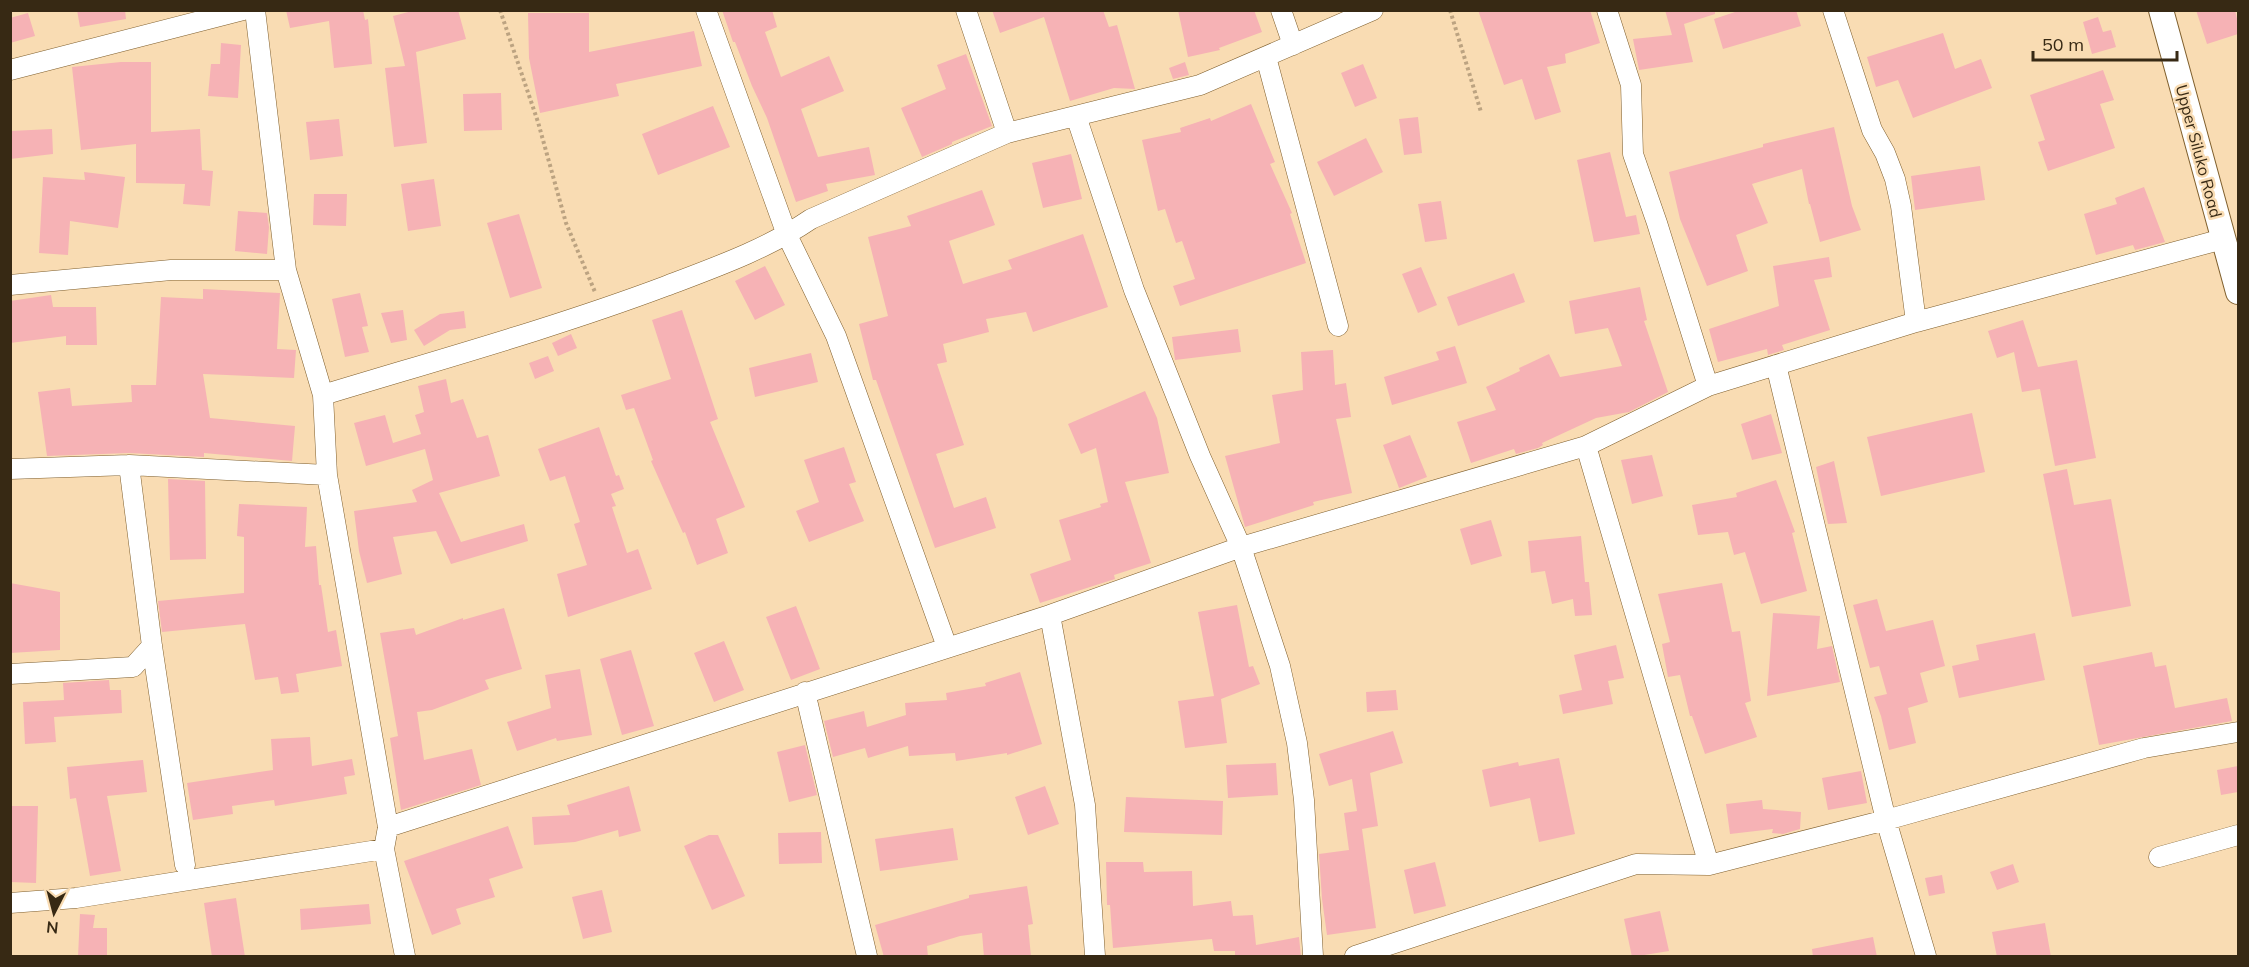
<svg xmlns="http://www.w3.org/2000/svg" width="2249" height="967" font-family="Mulish,sans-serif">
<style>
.building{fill:#f6b2b5}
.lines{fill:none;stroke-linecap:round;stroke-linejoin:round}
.minor-casing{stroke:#7f5f2d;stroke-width:21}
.major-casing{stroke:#7f5f2d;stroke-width:26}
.path{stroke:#bca381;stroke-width:4;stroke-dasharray:3 3;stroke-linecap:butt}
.minor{stroke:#fff;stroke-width:20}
.major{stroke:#fff;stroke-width:24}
.labels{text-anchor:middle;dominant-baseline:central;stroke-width:5;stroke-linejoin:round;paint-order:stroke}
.street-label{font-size:16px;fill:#372914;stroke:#f9dcb3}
</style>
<rect width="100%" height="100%" fill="#f9dcb3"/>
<path class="building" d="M77,10H125L126,19L80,27Z
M286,10H363L365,20L368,19L372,64L334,68L329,21L290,28Z
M416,10H458L466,39L416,52L427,143L394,147L385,68L405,66L393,16Z
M722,10H772L777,27L765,32L781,77L829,56L844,91L801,109L818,157L869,147L875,175L826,184L828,191L796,202L767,118L752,86L735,42H733Z
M992,10H1103L1109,27L1117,25L1135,89L1114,88L1070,101L1044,17L1000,33Z
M1178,10H1254L1262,32L1219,48L1220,50L1188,57Z
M1478,10H1590L1600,43L1565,54L1566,63L1547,67L1561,112L1535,120L1522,79L1504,85Z
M1665,10H1715V14L1684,24L1693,62L1639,70L1633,39L1672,35Z
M1741,10H1796L1801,26L1723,49L1714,19Z
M2196,10H2235L2238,23V34L2207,44Z
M28,13L35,36L10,43V18Z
M528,13H589V52L694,31L702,66L616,84L619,96L540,113L529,58Z
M2098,17L2103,32L2111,30L2116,47L2092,54L2083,22Z
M1943,33L1955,69L1981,59L1992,88L1913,118L1898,80L1876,87L1867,57Z
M221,43L241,45L238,98L208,96L211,64H220Z
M966,54L992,126L952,142V144L922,157L901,108L946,89L937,65Z
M121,62H151V132L200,129L202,170L213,171L210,206L183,204L185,184L136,183V144L81,150L72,67Z
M1185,62L1189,75L1173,79L1169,68Z
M1363,64L1377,98L1355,107L1341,73Z
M2103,70L2114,100L2100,104L2115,148L2048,171L2038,142L2045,140L2030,95Z
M501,93L502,130L464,131L463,94Z
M1251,104L1275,162L1270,164L1292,213L1290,214L1306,263L1180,306L1173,286L1195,279L1182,241L1176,243L1165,209L1158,211L1142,140L1181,132L1180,128L1210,118L1211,121Z
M713,106L730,147L658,175L642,134Z
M1418,117L1422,153L1404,155L1399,119Z
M339,119L343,156L310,160L306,122Z
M1834,127L1852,206L1861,230L1820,242L1810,204H1809L1802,169L1752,184L1768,223L1736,235L1748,271L1707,286L1680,219L1669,172L1763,147V144Z
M52,129L53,154L10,159V131Z
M1366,138L1383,172L1334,196L1317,162Z
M1610,152L1626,217L1636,215L1640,234L1594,242L1577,160Z
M1071,154L1082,199L1043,208L1032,163Z
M1980,166L1985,200L1915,210L1911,176Z
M84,172L125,177L118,228L70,221L68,255L39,253L43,177L85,180Z
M434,179L441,226L408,231L401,184Z
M2144,187L2165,242L2135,250L2133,245L2096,255L2084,214L2117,204L2115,198Z
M982,190L995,225L949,241L963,284L1012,269L1008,260L1083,234L1108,307L1033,332L1026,312L986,319L989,332L943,344L947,362L937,364L964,445L936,454L954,508L986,497L996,528L935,548L876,380H873L859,324L888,316L868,237L911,226L907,216Z
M314,194H347L346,226L313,225Z
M1441,201L1447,239L1425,242L1418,204Z
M238,211L267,213L269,227L267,254L235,251Z
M519,214L542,288L510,298L487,223Z
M1829,257L1832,277L1814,280L1830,330L1782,345L1784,350L1768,355L1767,349L1718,362L1709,329L1779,306L1773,266Z
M765,266L785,305L755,320L735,281Z
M1421,267L1437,305L1418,313L1402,274Z
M1514,273L1525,302L1458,326L1447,297Z
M1640,287L1647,320L1644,321L1668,392L1629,412L1596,418L1542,443L1543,445L1538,448L1516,454L1514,449L1471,463L1457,422L1496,410L1486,387L1520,371L1519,368L1549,354L1560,377L1622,366L1608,328L1575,334L1569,301Z
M203,289L280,293L277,349L296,350L294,378L203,374L210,418L295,426L292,461L204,453V457L129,453L47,456L38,392L70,388L72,406L132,402L131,385H156L161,297L203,299Z
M360,293L368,326L362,327L369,352L345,357L332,299Z
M51,295L53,307H96L97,345H66V336L10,343V301Z
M403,310L407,340L391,343L381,313Z
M682,310L718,419L710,422L745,507L716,519L728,553L697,565L685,532L683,533L651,461L653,460L634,408L626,410L621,395L671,379L652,320Z
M464,311L466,328L450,330L424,346L414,330L440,314Z
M2023,320L2038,367L2077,360L2096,458L2055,466L2040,389L2022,392L2014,352L1997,358L1988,331Z
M1238,329L1241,352L1175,360L1172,337Z
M571,334L577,348L558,356L552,343Z
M1455,346L1467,383L1392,405L1384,377L1439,360L1436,352Z
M1333,350L1335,385L1346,383L1351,417L1336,419L1352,493L1313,502L1314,505L1245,527L1225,456L1280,443L1272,395L1303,390L1301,352Z
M811,353L818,382L755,397L749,368Z
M548,356L554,371L535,379L529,363Z
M446,379L451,403L463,399L477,438L488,435L500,476L439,493L461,542L524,524L528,541L451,564L436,531L393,537L402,574L367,583L359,551L354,511L417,502L412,490L433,480L425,449L366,466L354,423L385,415L393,443L421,434L415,415L424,412L418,386Z
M1145,391L1157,418L1169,473L1125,482L1151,563L1114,575L1115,579L1040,603L1030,574L1071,560L1059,520L1101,507L1100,504L1108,502L1096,448L1081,454L1068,424Z
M1972,413L1985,472L1881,496L1867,437Z
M1771,414L1782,453L1752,460L1741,424Z
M599,427L616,476L619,475L624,489L611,494L616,506L612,507L627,553L638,549L652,589L568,617L557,574L587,565L574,524L580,522L565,476L550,481L538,449Z
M1410,435L1427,477L1399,488L1383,445Z
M844,447L856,482L849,484L864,521L809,542L796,511L819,502L804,460Z
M1652,455L1663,496L1632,504L1621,460Z
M1834,461L1847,523L1828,524L1816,467Z
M2067,469L2074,505L2111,499L2131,606L2072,617L2043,474Z
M168,479L205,481L206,559L170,560Z
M1776,480L1795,532L1792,533L1807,591L1761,604L1745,552L1734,555L1728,532L1698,535L1692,505L1737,497L1736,493Z
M239,504L307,507L305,547L316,546L319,585H321L328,632L336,630L342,666L296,674L299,692L281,694L278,677L255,680L245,624L162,632L158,601L244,593V537L237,536Z
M1491,520L1502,556L1471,565L1460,529Z
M1581,536L1585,582H1589L1592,615L1575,616L1573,599L1552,604L1545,571L1531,573L1528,541Z
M10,583L60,592V650L10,653Z
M1722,583L1732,632L1740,631L1751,701L1745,703L1757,737L1705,754L1692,716H1690L1680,675L1668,677L1662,644L1670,642L1658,594Z
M1877,599L1886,631L1933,620L1945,666L1920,673L1928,702L1908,708L1916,743L1889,750L1881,716L1874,697L1887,694L1879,666L1870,668L1853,605Z
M1237,605L1249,667L1253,666L1260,684L1221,699L1227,743L1185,748L1178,701L1214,696L1198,612Z
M796,606L820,669L791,680L766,617Z
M504,608L522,669L485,680L489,689L432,710L417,712L424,760L472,749L481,785L401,810L390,738L398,736L380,633L414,628L416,635L463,618V620Z
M1773,613L1820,616L1817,649L1832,646L1840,682L1767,696Z
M2035,633L2045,680L1959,698L1952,666L1979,660L1976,645Z
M724,641L744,690L714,702L694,653Z
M1616,645L1624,678L1608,681L1613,704L1563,714L1559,695L1582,690L1574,655Z
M631,650L654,726L622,735L600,659Z
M2152,652L2155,667L2166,665L2175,708L2227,698L2232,721L2099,745L2083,666Z
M580,669L592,735L557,741L556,738L517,751L507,722L551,708L545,675Z
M1020,672L1042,744L1007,755V753L956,761L955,753L909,756L908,746L868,758L865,748L833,757L824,721L864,711L867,727L906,715L905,703L947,700L946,693L986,686L985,683Z
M109,680L110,690H121L122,713L54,717L56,742L25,744L23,702L64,700L63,683Z
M1396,690L1398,710L1367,712L1366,692Z
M1393,731L1403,763L1370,773L1378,826L1362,829L1376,928L1327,935L1322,899L1319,854L1349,850L1344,813L1357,811L1352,779L1329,786L1319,754Z
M310,737L312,766L352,759L355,775L344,777L347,794L275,806L274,800L232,806L233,814L193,820L187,783L273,770L271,739Z
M805,745L817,795L789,802L777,752Z
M1559,758L1575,834L1539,842L1530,798L1490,807L1482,770L1518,762L1519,766Z
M143,760L147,792L107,796L121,871L90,876L76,798L70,799L67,767Z
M1276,763L1278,795L1228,798L1226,765Z
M2238,766V792L2221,795L2217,770Z
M1861,771L1867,803L1828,810L1822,778Z
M629,786L641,831L619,837L618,830L575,842L534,845L532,817L570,815L567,805Z
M1045,786L1059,824L1028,835L1015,797Z
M1126,797L1223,801L1222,835L1124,832Z
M1762,800L1763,809L1801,812L1800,829L1783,834L1772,833L1773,829L1730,834L1726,804Z
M10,806H38L36,883L10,882Z
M508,826L523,868L489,879L495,897L456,909L461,924L432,935L404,861Z
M953,828L958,860L880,871L875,839Z
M821,832L822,863L779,864L778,833Z
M709,835H718L745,896L712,910L684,846Z
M1106,862H1143L1144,872L1192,871L1193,906L1231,901L1233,916L1253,915L1256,945L1299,937L1301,957H1235V951H1214L1212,939L1113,948L1110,905H1107Z
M1435,862L1446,906L1414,914L1404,870Z
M2013,864L2019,882L1997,890L1990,872Z
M1942,875L1945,893L1929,896L1925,878Z
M1027,886L1033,924L1028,925L1031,957H984L982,933L960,936L927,946L928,957H884L875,925L969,898V895Z
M602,890L612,932L583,939L572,897Z
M236,898L245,957H212L204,903Z
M369,904L371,924L301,930L300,909Z
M1660,911L1669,951L1632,957L1624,919Z
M80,914L95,915L93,928H107V957H78Z
M2045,923L2051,957H1997L1992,932Z
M1873,937L1877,957H1813L1812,949Z"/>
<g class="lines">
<defs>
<path id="minor" d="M255,10L286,270L323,395L327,475L388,827L384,849L405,956
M706,10L787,235L836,336L947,647
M966,10L1007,133
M1281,10L1293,45
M1607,10L1631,85L1633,154L1657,223L1708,386
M1833,10L1872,130L1885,153L1895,179L1901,206L1916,322
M1266,57L1338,326
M10,70L243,10
M1076,116L1134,290L1200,456L1241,547L1280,666L1297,743L1304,800L1313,956
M10,285L171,270H286
M1776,365L1886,820L1926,956
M323,395C438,360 554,328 666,286C716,267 767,249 811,219L1007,133L1200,85L1373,10
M1586,446L1709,865
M129,465L152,646L185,865
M10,469L129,465L327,475
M1050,615L1085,805L1095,956
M10,674L133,667L152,646
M805,692L867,956
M388,827L1050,615L1241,547L1586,446L1708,386L1916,322L2223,239
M2159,857L2238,835
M10,903L76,898L384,849
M1355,956L1636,864L1709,865L1886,820L2144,748L2238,732"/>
<path id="major" d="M2161,10L2238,292"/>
</defs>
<use href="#minor" class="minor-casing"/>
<use href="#major" class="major-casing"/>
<path class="path" d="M500,10L538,122L566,223L595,292
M1450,10L1481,112"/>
<use href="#minor" class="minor"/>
<use href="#major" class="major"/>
</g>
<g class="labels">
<g class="street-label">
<text transform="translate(2199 151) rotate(75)">Upper Siluko Road</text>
</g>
</g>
<rect width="2249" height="967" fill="none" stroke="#372914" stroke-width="24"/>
<g transform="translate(54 913) rotate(186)" stroke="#f9dcb3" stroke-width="4.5" paint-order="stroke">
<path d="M0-4.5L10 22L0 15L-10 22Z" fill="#372914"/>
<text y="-9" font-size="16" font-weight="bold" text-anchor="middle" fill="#372914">N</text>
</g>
<path d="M2033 51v9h144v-9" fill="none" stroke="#372914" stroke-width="3"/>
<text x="2042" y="51" font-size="18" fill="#372914" stroke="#f9dcb3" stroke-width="4.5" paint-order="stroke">50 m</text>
</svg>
